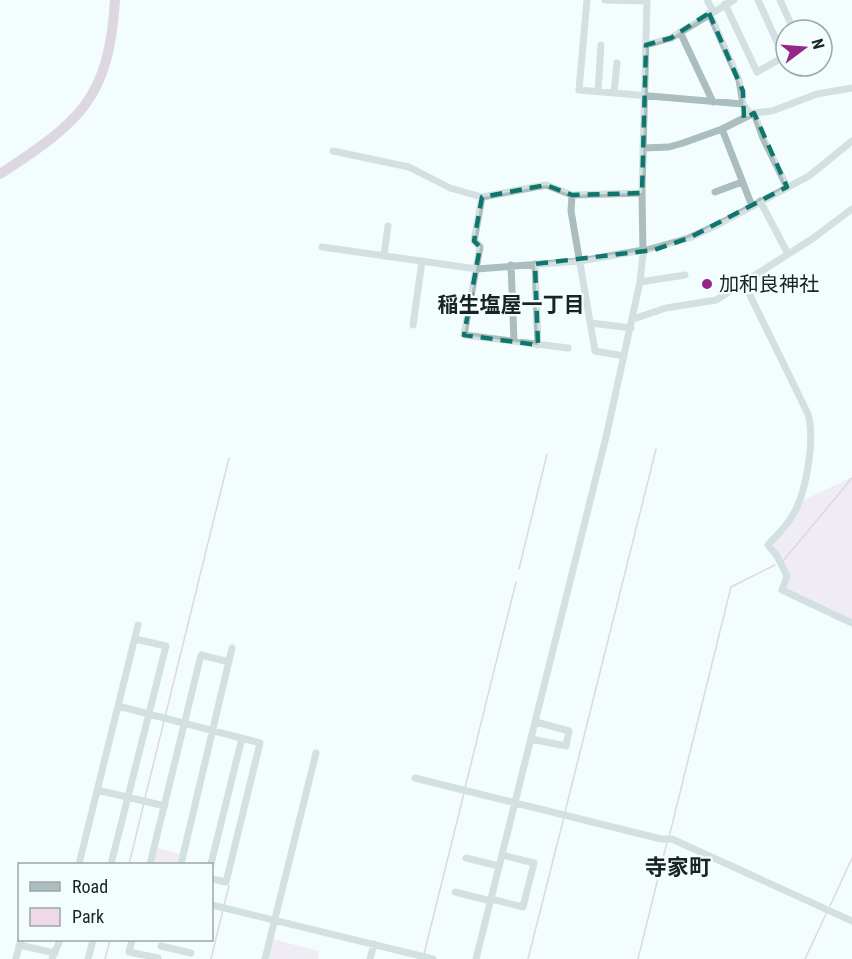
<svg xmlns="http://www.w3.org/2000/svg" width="852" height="959" font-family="'Roboto Condensed','Noto Sans JP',sans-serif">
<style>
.green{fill:#eed8e9}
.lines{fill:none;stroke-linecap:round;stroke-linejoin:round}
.stream{stroke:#c4a9be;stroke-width:1.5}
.river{stroke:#c4a9be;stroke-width:10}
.street{stroke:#acbdbf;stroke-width:7}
.marked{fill:none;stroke:#0f766e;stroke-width:4.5;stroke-dasharray:12 8;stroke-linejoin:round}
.poi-dot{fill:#942788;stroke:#f3fdfe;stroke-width:2}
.labels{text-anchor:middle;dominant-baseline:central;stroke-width:4.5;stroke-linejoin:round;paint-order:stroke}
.poi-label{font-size:20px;fill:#1a2324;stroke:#f3fdfe;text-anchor:start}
.neighbourhood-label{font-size:21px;font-weight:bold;fill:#1a2324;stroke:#f3fdfe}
.quarter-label{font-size:22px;font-weight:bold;fill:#1a2324;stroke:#f3fdfe}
</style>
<rect width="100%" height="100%" fill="#f3fdfe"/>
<path class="green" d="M852,477V621L785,590C789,572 785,560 772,546L796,516L802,501Z
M157,848L181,854L178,864H153Z
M272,939L319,951L318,959H267Z"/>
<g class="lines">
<path class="stream" d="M783,561L852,478
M519,569L547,454
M165,717L229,458
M465,788L516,582
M145,798L164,721
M565,812L656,449
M669,837L731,587L775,565
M129,864L144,803
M224,905L229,886
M830,906L852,858
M424,954L464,793
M105,959L110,940
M211,959L223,910
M528,959L564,817
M638,959L667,842
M805,959L826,914"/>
<path class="river" d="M0,174C79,122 109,100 115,0"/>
<path class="street" d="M587,0L579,90L743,104
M605,0L647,1
M707,0L713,11
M780,0L790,22
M725,4L757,72L782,58L783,55L758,0
M709,13L739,80L743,104L751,115
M680,32L713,102
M646,45L671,38L734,0
M598,91L601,45
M614,93L617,63
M754,113L763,138L787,187
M722,129L752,206
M643,148L669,147L683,143L722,129L754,113L772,111L817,94L852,88
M333,151L409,167L450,188L482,197L546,185L572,195L642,193
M715,192L742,182
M572,195L571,211L595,351L624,356
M482,197L474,241L480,247L464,335L568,348
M760,201L788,254
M322,247L477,269L580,261L643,250
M643,251L689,238L717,225L809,176L852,141
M384,255L388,226
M535,264L538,345
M511,265L514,341
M640,282L685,275
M744,283L808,414C815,438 807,490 794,513C788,525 777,535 768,545L777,556L787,576L782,590L852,623
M633,319L666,308L716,300L812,239L852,209
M591,323L631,328
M413,325L422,261
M118,706L260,743L226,882L212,879
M531,739L566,746L569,731L536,722
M415,778L661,839H672L852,921
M97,790L165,806
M466,858L499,866
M79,864L138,625
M111,864L166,646L135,639
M150,864L201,655L229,662
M181,864L232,648
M211,864L242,738
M455,892L491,901
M491,899L523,907L534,863L502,855
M212,905L433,959
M132,940L129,952L158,958
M19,945L55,953
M161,946L191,953
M16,958L21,940
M52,959L60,940
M88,959L93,940
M265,959L316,753
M370,959L374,944
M476,959L606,437L640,282L643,254L642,193L647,0"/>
</g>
<path d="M0 0H852V959H0ZM709,13L743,91L744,119L754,113L787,187L689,238L654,250L535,264L538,345L464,335L480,247L474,241L482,197L546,185L572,195L642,193L646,45L671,38Z" fill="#f3fdfe" fill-opacity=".55" fill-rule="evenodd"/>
<path class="marked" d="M709,13L743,91L744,119L754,113L787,187L689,238L654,250L535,264L538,345L464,335L480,247L474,241L482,197L546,185L572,195L642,193L646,45L671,38Z"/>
<circle class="poi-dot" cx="707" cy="284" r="6"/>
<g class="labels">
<g class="poi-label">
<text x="719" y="284">加和良神社</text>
</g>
<g class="neighbourhood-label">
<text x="511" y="305">稲生塩屋一丁目</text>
</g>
<g class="quarter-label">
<text x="678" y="867">寺家町</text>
</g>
</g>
<rect x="18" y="863" width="195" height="78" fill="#f3fdfe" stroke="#9ca6a7" stroke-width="1.5"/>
<rect x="30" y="882" width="30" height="9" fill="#acbdbf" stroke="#9ca6a7" stroke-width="1.5"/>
<text x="72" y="893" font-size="18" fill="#1a2324">Road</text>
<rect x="30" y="908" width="30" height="18" fill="#eed8e9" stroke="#9ca6a7" stroke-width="1.5"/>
<text x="72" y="923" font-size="18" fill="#1a2324">Park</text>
<g transform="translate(804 48) rotate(74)"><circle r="28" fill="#f3fdfe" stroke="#9ca6a7" stroke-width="1.5"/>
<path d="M0-4.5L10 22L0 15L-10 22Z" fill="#942788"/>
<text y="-9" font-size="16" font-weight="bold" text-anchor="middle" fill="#1a2324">N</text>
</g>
</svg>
